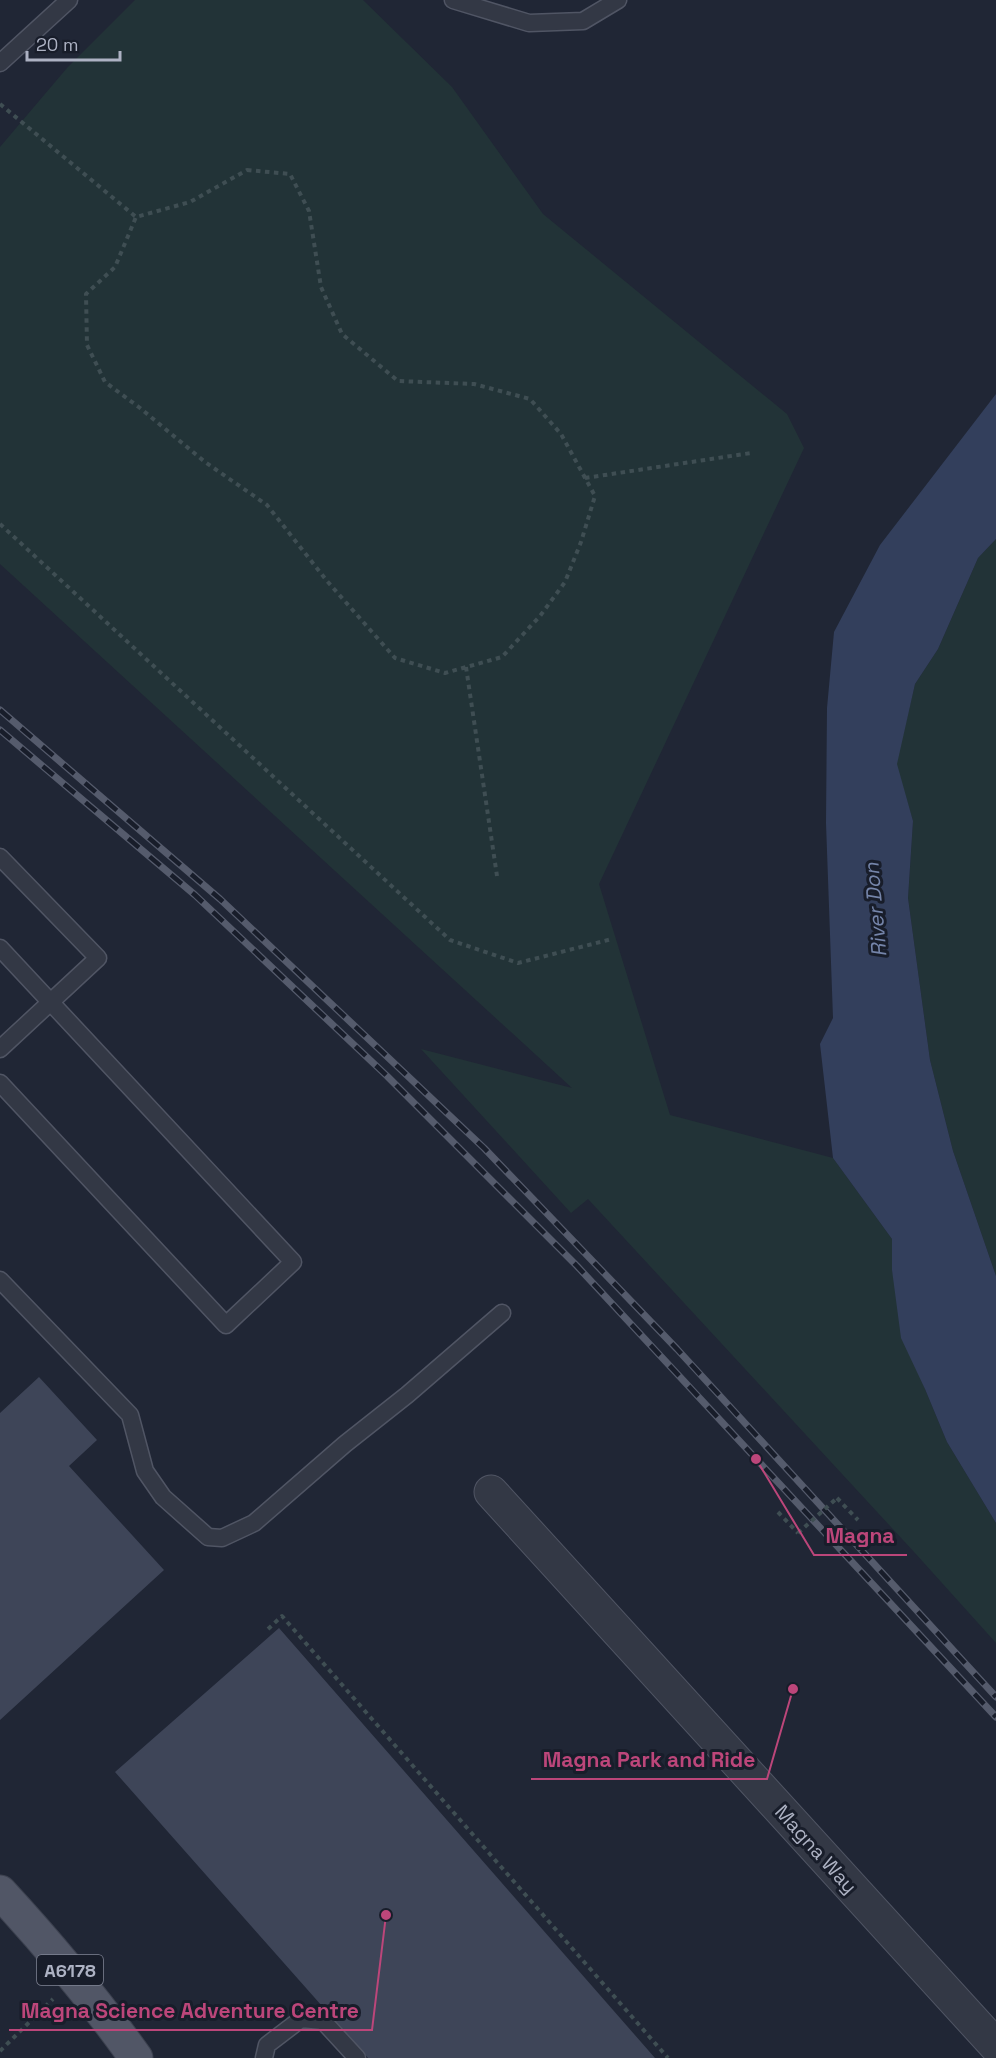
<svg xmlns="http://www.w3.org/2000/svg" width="996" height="2058" font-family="'Space Grotesk',sans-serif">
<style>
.green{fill:#223337}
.water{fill:#333f5c}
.building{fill:#3e4558}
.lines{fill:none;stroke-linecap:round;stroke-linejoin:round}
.lane-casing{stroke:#505564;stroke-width:19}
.street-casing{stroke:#505564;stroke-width:35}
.primary-casing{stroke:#3c414f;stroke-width:35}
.path{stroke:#3f4e53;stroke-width:4;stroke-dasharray:4.5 4.5;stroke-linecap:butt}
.lane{stroke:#333845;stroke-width:16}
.street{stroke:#333845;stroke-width:33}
.primary{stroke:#515666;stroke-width:33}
.rail-casing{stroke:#555b6c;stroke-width:7}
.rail{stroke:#181d2a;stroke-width:4.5;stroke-dasharray:14;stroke-linecap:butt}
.path-bridge{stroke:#3f4e53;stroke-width:4;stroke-dasharray:4.5 4.5;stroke-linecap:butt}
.labels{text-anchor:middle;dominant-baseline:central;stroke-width:6;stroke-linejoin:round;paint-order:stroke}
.shield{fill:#181d2a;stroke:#808595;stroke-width:1.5}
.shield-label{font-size:18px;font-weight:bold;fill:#adb2c3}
.street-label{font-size:20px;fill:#adb2c3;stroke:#181d2a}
.water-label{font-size:21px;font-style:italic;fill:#7585aa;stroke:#181d2a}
.leader{fill:none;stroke:#bc467a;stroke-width:2}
.callout-dot{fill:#bc467a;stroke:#181d2a;stroke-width:2}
.callout-label{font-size:21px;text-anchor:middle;font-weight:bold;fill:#bc467a;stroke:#181d2a;stroke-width:6;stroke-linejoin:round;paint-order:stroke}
</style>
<rect width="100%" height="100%" fill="#202635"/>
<path class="green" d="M135,0H363L452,87L543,214L787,414L804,448L599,884L670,1115L833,1158L892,1239V1270L925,1389L947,1442L996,1523V1643L915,1553L588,1199L571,1213L421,1049L572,1088L0,564V147L67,68Z
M996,539V1276L953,1151L930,1060L908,898L913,821L896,764L915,684L938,649L978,558Z"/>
<path class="water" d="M996,394V539L978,558L938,649L915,684L897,764L913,821L908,898L930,1060L953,1151L996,1276V1523L947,1442L925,1389L901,1338L892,1270V1239L833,1158L820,1044L833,1018L826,823L827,708L834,632L880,545Z"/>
<path class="building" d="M39,1377L97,1440L69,1466L164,1570L0,1720V1413Z
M279,1628L655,2058H368L115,1772Z"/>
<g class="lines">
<defs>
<path id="lane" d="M453,0L529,23L583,21L618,0
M0,63L69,0
M0,857L98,958L0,1049
M0,948L293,1262L226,1325L0,1083
M0,1280L130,1415L145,1471L163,1497L208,1537L222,1538L254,1523L345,1444L407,1395L502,1313
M264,2058L267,2045L301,2019L323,2021L357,2058"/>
<path id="street" d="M491,1492L996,2046"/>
<path id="primary" d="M0,1892C49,1945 94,1999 136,2058"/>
</defs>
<use href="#lane" class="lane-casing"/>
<use href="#street" class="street-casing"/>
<use href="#primary" class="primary-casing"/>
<path class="path" d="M0,104L136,217
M247,170L290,174L309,211L321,287L342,334L398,381L474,384L530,399L561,434L595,496L581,542L565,582L540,616L502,657L445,673L395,658L327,581L267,505L205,462L140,408L105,382L87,345L86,294L115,267L136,217L190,202Z
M585,478L751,453
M0,524L450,940L518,963L612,939
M466,667L497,876
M837,1498L858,1520
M778,1512L798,1533
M268,1629L282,1616L668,2058
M0,2051L53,1999"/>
<use href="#lane" class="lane"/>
<use href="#street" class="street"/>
<use href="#primary" class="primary"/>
<defs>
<path id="rail" d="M0,710L220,899L484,1148L677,1349L996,1697
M0,730L195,895L387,1076L577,1266L996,1717"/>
</defs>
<use href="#rail" class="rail-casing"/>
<use href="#rail" class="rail"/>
<path class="path-bridge" d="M798,1533L837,1498"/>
</g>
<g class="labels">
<rect class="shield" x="37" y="1955" width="66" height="30" rx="4.5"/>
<g class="shield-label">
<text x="70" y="1970">A6178</text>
</g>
<g class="street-label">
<text transform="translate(816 1849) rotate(48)">Magna Way</text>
</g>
<g class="water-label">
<text transform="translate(875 910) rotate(-95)">River Don</text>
</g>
</g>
<path class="leader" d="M756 1459L814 1555H907M793 1689L767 1779H531M386 1915L372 2030H9"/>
<g class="callout-dot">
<circle cx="756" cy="1459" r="6"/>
<circle cx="793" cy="1689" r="6"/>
<circle cx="386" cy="1915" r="6"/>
</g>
<g class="callout-label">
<text x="860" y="1543">Magna</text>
<text x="649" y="1767">Magna Park and Ride</text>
<text x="190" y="2018">Magna Science Adventure Centre</text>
</g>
<path d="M27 51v9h93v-9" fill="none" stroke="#adb2c3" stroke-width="3"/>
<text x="36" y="51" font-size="18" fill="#adb2c3" stroke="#181d2a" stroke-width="4.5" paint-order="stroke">20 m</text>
</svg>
